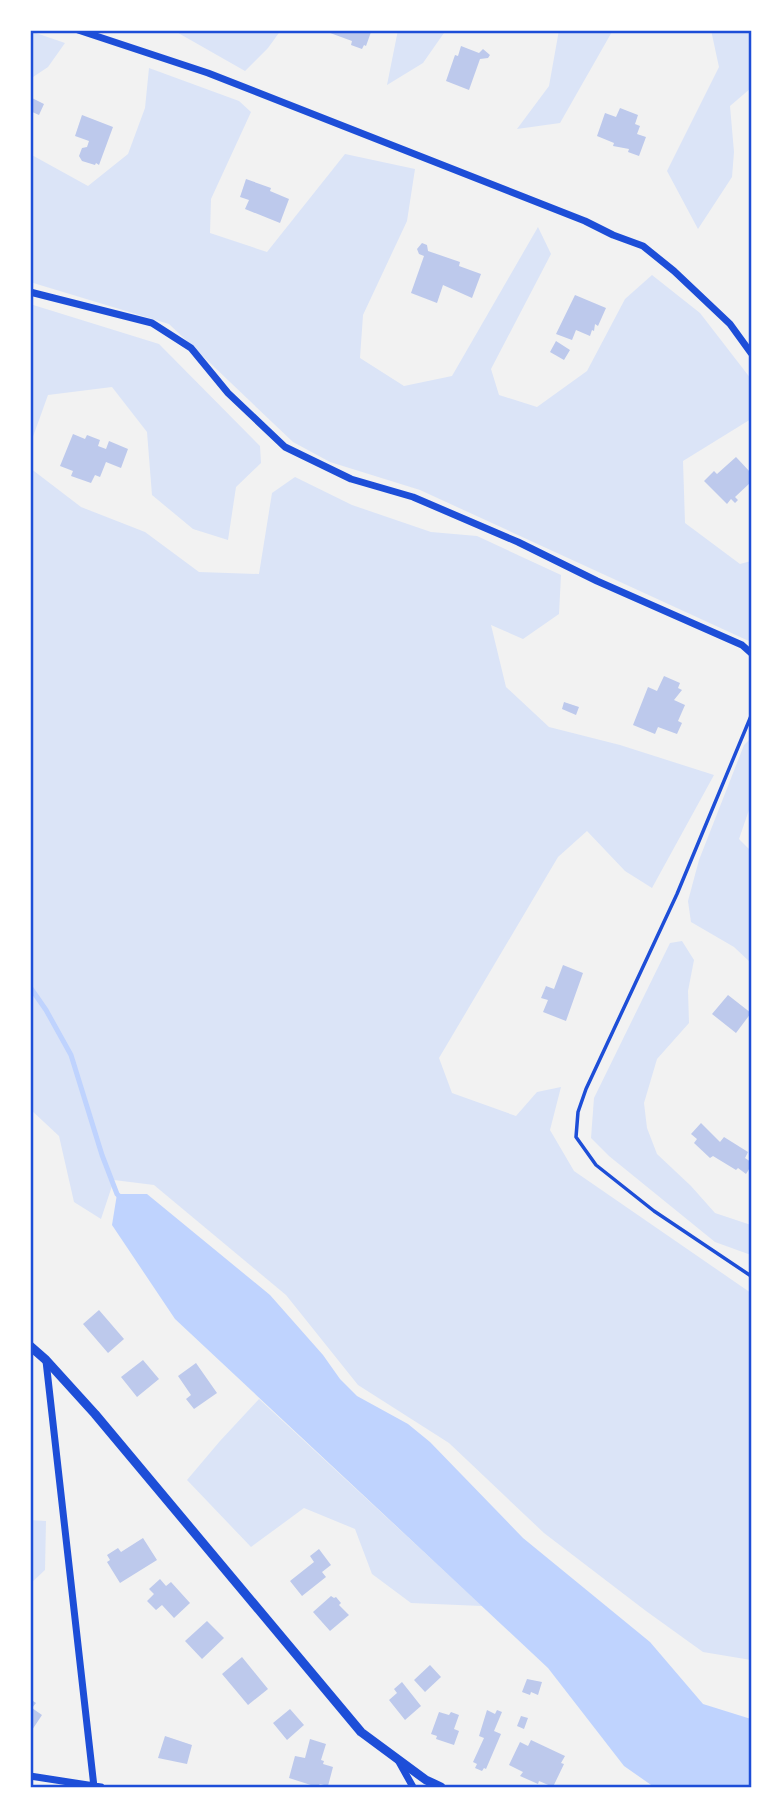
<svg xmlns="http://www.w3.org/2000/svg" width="781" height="1817" font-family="Rubik,sans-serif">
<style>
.green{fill:#dbe4f7}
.water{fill:#bfd3fe}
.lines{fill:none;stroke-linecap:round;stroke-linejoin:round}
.stream{stroke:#bfd3fe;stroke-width:5}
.building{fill:#bdc9ec}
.service{stroke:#1d4ed8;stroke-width:3.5}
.minor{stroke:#1d4ed8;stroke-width:7}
.tertiary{stroke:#1d4ed8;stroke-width:9}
.neatline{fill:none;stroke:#1d4ed8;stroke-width:2.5}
</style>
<rect width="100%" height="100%" fill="#f2f2f2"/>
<path class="green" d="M173,30H281L268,48L245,71Z
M398,30H446L423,63L387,85Z
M559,30H613L560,123L517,129L549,86Z
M711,30H751V88L730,106L734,152L732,177L698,229L667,171L719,67Z
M30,31L65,43L48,67L30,79Z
M149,68L239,101L251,112L211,199L210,233L267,252L345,154L415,169L407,221L363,315L360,358L404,386L452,376L538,227L551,254L491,369L499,395L537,407L587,371L625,299L652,275L700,313L751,379V419L683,461L685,523L740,564L751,561V642L420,490L330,462L293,442L169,324L30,282V154L88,186L128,154L145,108Z
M30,304L159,344L260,446L261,463L236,487L228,540L193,529L152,495L147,432L112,387L48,395L30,445Z
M30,468L81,507L145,532L199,572L259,574L272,493L295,477L352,505L431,532L477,536L561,575L559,614L523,639L491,625L506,687L549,727L620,745L714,775L652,888L625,871L587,831L558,857L439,1058L452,1093L516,1116L537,1092L561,1087L550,1130L574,1171L751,1293V1660L703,1652L646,1611L544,1533L449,1443L358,1385L286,1295L154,1185L114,1180L101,1219L74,1202L59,1136L30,1109Z
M751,738V804L739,839L751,851V963L734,947L691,922L688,901L699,860L744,745Z
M682,941L694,960L688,991L689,1023L657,1059L644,1103L647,1128L657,1154L691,1186L715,1213L751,1225V1255L715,1242L609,1156L591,1138L594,1098L670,943Z
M259,1399L482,1606L411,1603L372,1574L355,1529L304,1508L251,1547L187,1480L220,1441Z
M30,1520L46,1521L45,1570L30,1584Z"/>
<path class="water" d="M117,1194H147L270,1295L323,1355L340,1379L357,1396L408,1424L430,1442L523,1538L650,1642L703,1704L751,1719V1787H654L624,1766L548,1668L175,1319L112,1225Z"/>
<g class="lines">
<path class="stream" d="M30,987L46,1010L71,1055L102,1155L117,1194L121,1198"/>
</g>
<path class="building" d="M322,30H364L371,32L366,46L364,45L362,49L351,45L352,41Z
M461,46L479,53L483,49L490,55L488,58L480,59L469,90L446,81L455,55L458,56Z
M30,97L44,104L39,115L30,111Z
M620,108L638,115L635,124L640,126L637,134L646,137L639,156L628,152L629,149L613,146L614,143L597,136L605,113L616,117Z
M82,115L113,127L99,165L96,163L95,165L82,161L79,156L82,148L87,147L89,141L75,136Z
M246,179L271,188L270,191L289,199L280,223L245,209L249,200L240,197Z
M422,243L427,245L428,251L460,262L459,266L481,274L472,298L443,285L437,303L411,293L424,256L419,254L417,249Z
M575,295L606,308L598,326L595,324L594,331L592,330L590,336L576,330L572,340L556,334Z
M556,341L570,350L564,360L550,352Z
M73,434L85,439L87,435L100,440L98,446L106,449L109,441L128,449L121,468L106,462L100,477L95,475L91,483L71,476L73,471L60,466Z
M736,457L751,473V482L735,497L738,500L735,503L731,499L727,504L704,481L714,471L717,474Z
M664,676L680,683L678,688L682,690L674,700L685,705L678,721L682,723L677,734L658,727L655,734L633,725L648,687L657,691Z
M564,702L579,707L576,715L562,709Z
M563,965L583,973L566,1021L543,1012L548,1000L541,998L546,986L554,989Z
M728,995L751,1013L736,1033L712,1014Z
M701,1123L720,1142L724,1137L748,1152L745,1158L751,1162V1166L746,1174L738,1168L736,1170L713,1156L710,1158L694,1143L697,1139L691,1134Z
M99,1310L124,1339L108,1353L83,1324Z
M143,1360L159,1379L137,1397L121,1377Z
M196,1363L217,1393L194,1409L186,1399L191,1395L178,1376Z
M143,1538L157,1560L120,1583L107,1562L110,1560L107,1555L118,1548L121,1552Z
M319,1549L331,1565L322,1572L326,1577L302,1596L290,1581L314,1562L310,1556Z
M160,1579L166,1586L171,1582L190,1603L174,1618L162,1605L156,1610L147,1601L154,1594L149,1589Z
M331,1596L334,1598L336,1597L341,1603L339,1605L349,1615L330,1631L313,1612Z
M207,1621L224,1638L202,1659L185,1641Z
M242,1657L268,1689L248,1705L222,1674Z
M430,1665L441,1677L425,1692L414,1680Z
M527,1679L542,1682L538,1695L531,1692L530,1695L522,1692Z
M402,1682L421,1706L405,1720L389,1700L397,1693L394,1689Z
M30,1699L36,1703L32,1708L42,1715L30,1733Z
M290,1709L304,1725L287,1740L273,1723Z
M487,1710L495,1714L497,1710L502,1712L494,1731L501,1734L486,1769L484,1768L482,1771L475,1768L477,1764L473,1762L484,1738L479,1736Z
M439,1712L449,1715L451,1712L459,1715L454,1729L459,1731L454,1745L436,1739L437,1736L431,1734Z
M521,1716L528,1718L524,1729L517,1726Z
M165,1736L192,1745L187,1764L158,1758Z
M310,1739L326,1744L321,1760L324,1761L323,1764L333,1767L328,1786L320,1784L317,1787L289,1778L295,1756L305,1758Z
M531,1740L565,1756L561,1763L564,1764L553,1787L539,1781L538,1784L520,1776L523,1772L509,1765L520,1742L528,1746Z"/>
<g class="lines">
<path class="service" d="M751,716L677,894L586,1089L578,1112L576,1137L596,1165L654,1211L751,1276"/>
<path class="minor" d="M78,30L208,73L585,221L613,235L643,246L674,271L730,324L751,353
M30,292L152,323L191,348L228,393L285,447L351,479L413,497L518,542L597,581L742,645L751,653
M46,1361L94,1787
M398,1760L413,1787
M30,1776L101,1787"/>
<path class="tertiary" d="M30,1346L46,1360L95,1414L361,1732L426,1780L441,1787"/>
</g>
<rect width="781" height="1817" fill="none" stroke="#ffffff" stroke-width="63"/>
<rect x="32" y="32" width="718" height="1754" class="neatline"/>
</svg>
